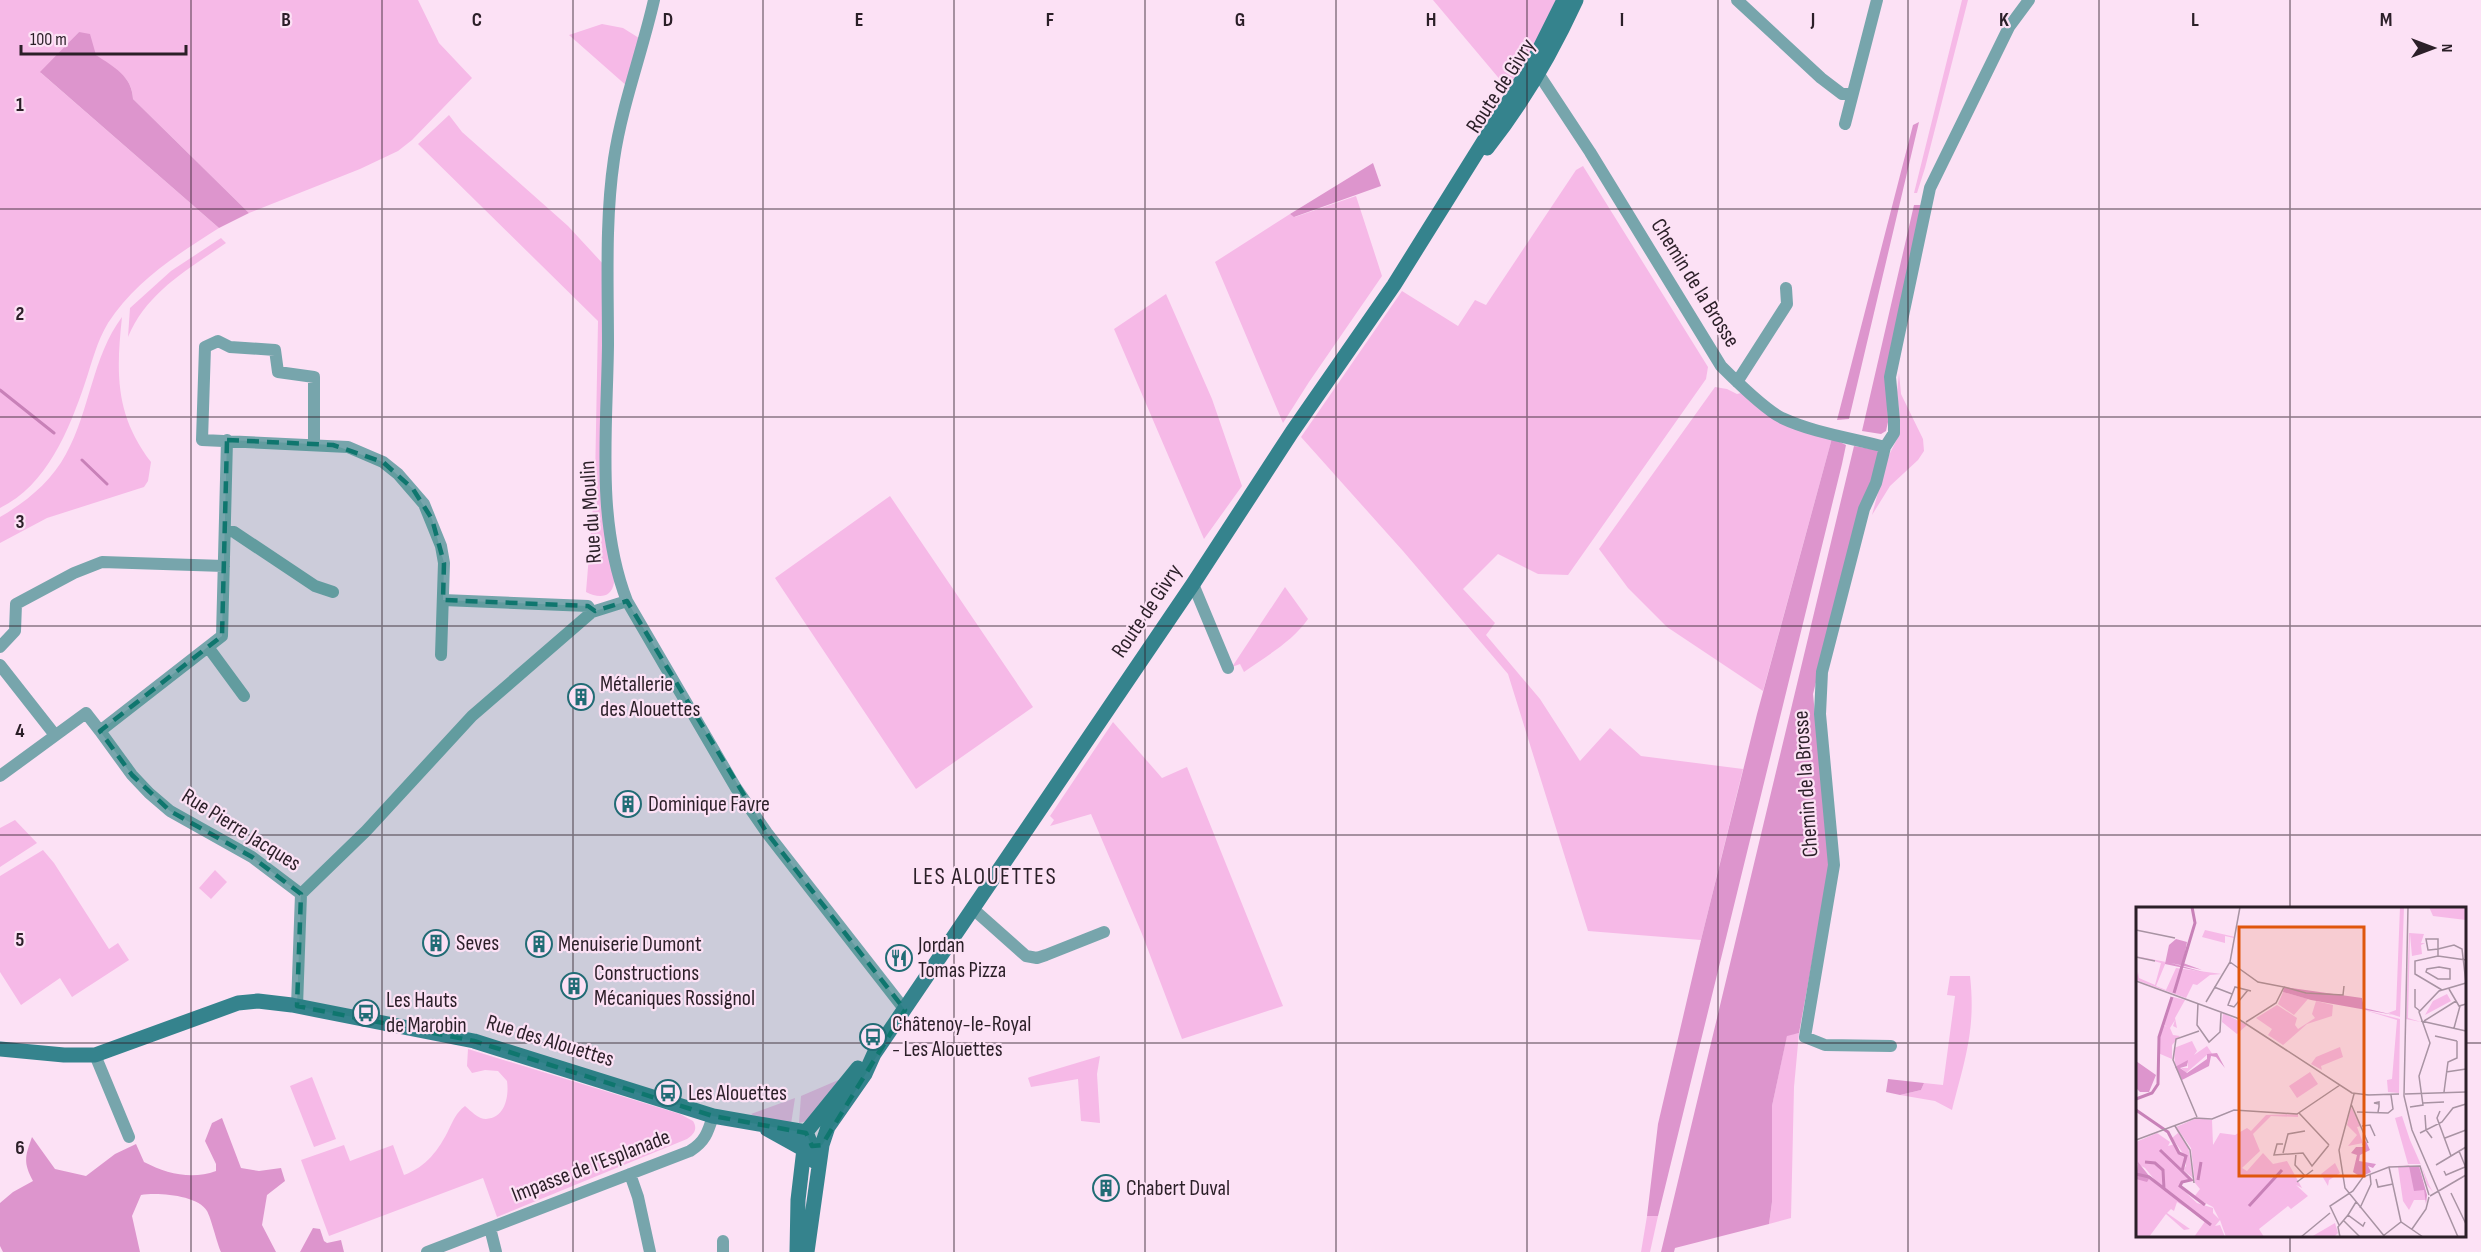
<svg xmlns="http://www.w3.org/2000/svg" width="2481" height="1252" font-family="'Sofia Sans Condensed',sans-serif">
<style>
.green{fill:#f6b9e7}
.forest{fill:#dd95cd}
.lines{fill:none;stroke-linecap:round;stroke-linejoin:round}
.stream{stroke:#c881b8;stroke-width:3}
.street{stroke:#77a5ac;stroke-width:12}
.secondary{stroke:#35838d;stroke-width:15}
.marked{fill:#0f766e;fill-opacity:0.2;stroke:#0f766e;stroke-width:4.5;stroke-dasharray:12 8;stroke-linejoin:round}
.grid{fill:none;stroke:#2b1f28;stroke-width:1.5;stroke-opacity:0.55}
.labels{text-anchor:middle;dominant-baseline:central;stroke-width:4.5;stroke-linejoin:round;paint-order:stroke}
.street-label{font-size:22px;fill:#2b1f28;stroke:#fce1f5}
.poi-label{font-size:22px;fill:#2b1f28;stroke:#fce1f5;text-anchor:start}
.neighbourhood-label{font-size:24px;letter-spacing:1.5px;fill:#2b1f28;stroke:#fce1f5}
.inset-river{fill:none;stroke:#c881b8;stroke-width:3}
.inset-road{fill:none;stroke:#a893a3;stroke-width:1.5}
.view{fill:#df560d;fill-opacity:0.15;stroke:#df560d;stroke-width:3}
.inset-edge{fill:none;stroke:#2b1f28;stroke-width:3}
.grid-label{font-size:20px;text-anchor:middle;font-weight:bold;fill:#2b1f28;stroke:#fce1f5;stroke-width:4.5;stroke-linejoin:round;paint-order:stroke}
</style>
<rect width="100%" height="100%" fill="#fce1f5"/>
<path class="green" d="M0,0H418L439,43L472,78L412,140L398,151L360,169L249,213L133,99C132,74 113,70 97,56C90,49 84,40 79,32L41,73L219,228C178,254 135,281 108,323C97,341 92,362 85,383C69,430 47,485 0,508Z
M1433,0H1558L1543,34L1506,92L1501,85L1502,82Z
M1962,0H1968L1925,168L1917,193H1914Z
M602,24L623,28L639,38L628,87L569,35Z
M449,115L462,132L568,226L605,266L614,583C611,599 598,598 586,592L595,482L598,321L418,144Z
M1583,166L1708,367L1706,379L1568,575L1538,574L1498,554L1463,589L1495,623L1486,635L1540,699L1580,761L1610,728L1641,756L1743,769L1701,940L1588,931L1508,674L1403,551L1301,437L1402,291L1458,326L1475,300L1486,305L1576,170Z
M1356,196L1382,276L1309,382L1283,423L1215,262L1290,214L1295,217Z
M221,238L226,243C187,270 147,292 128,337L130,308L171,271Z
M1166,294L1212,399L1242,486L1204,539L1114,329Z
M122,317C116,373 115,415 151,462L148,481L144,487L47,518L0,543V517C26,502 51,482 66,454C90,411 92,357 122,317Z
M1899,373L1901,394L1923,439L1924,451L1918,460L1890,486L1872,515L1887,459L1897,439L1900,420L1897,392Z
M1715,387L1727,389L1737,394L1741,393L1832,438L1763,691L1667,627L1628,588L1599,549Z
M890,496L1033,707L916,789L775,578Z
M1285,587L1308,619C1292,642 1266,656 1244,672L1240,664L1232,667Z
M1113,722L1162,778L1187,767L1283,1006L1182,1039L1142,934L1091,814L1050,826L1054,820L1050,816Z
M15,820L37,843L0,867V828Z
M43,850L54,863L109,949L118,943L129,960L72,997L60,978L21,1005L0,972V876Z
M215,870L227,882L211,899L199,888Z
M1950,976H1970C1976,1029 1965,1059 1952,1110L1935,1101L1900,1095L1921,1090L1924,1083L1943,1085L1955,996L1947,995Z
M1799,1033L1794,1087L1791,1218L1769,1224L1772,1202V1106L1787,1035Z
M468,1049L680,1114L693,1121C698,1129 694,1134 687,1139L497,1217L483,1178L329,1236L301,1160L344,1145L350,1161L393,1145L404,1175C426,1167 439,1150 449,1129C454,1119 456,1113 465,1106C471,1111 478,1119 486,1119C506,1118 509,1095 507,1081L498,1071L485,1070L472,1073L467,1066Z
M1100,1056L1097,1074L1100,1123L1081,1121L1078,1079L1031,1087L1028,1078L1030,1077Z
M312,1077L336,1139L314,1147L290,1086Z
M843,1078L807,1121L799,1123L801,1096Z
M795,1098L791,1124L757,1118L751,1114Z
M1647,1216H1658L1650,1252H1641Z"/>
<path class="forest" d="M79,32L90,34L96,55C114,67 132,76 133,99L249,213L219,228L40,72Z
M1919,122L1849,419L1837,420L1913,125Z
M1373,163L1381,186L1294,217L1290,214Z
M1914,205H1922L1887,377L1888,422L1886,431L1881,434L1862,431Z
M1832,438L1846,445L1842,464L1658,1216H1647L1658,1124L1701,940L1757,714Z
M1854,446L1877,450L1879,454L1873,482L1861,505L1813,694L1830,864L1799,1033L1787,1036L1772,1106V1202L1769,1224L1675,1248L1674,1252H1661Z
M1888,1079L1924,1083L1921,1090L1900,1095L1886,1092Z
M222,1118L241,1168L259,1171L281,1168L285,1181L267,1195L262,1225L276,1252H221C217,1243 211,1218 207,1211C198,1195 157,1192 141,1195L132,1216L140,1252H3L0,1246V1203L13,1192L33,1181C23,1162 25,1157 32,1137L55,1169L86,1176L115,1154L136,1144L144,1162C167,1174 192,1180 216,1171V1164L205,1141L212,1123Z
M313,1228L320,1229L324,1241L327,1243L341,1240L344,1252H300Z"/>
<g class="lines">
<path class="stream" d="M0,390L54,433
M82,460L107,484"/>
<path class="street" d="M654,0C642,53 622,105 614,159C605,220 608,283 608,345C607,430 596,521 627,601L736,788L767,833L905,1010
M1737,0L1821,78L1842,94H1852
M1534,67L1590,152L1721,366C1736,381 1764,409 1782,418C1814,433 1852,438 1885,447L1894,433V420L1890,377L1930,188L2009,27L2029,0
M1845,124L1877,0
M1737,382L1787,304L1786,288
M227,440L222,636L100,731L132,775L149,793L170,811L252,857L301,894
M314,444V377L278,372L275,350L230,347L218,341L205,347L202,440L348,447L383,462L398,474L424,504L441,546L444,563L441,655
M1885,447L1876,483L1864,509L1822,672L1820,714L1834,865L1805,1037L1825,1045L1891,1046
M226,530L234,532L315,586L333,592
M1193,584L1228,668
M443,600L588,606L592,612
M0,647L15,631L16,604L74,573L102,562L224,566
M208,647L244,696
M0,665L55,735
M0,776L86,713L100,731
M301,894L366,831L472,716L592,612L627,601
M972,908L1026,956L1037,958L1046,955L1104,932
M297,1006L301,894
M95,1055L129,1137
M630,1174L638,1197L650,1252
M490,1228L496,1252
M723,1241V1252
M427,1252L690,1151C705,1142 708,1132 713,1116"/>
<path class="secondary" d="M1487,148C1523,103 1552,52 1576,0
M0,1049L64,1055H95L238,1003L258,1001L292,1005L474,1041L713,1116L806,1132L814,1152V1161
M767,1129L803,1149L812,1146
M797,1252L798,1200L806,1132L858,1068
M807,1252L822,1145L828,1127L865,1074L874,1054L1193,584L1292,432L1394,285L1532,64L1564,0"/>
</g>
<path class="marked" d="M227,440L333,445L383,462L413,489L432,519L444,563L443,600L588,606L595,611L627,601L767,833L905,1010L822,1145L812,1146L806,1133L713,1116L474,1041L297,1006L301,894L252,857L170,811L132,775L100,731L222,636Z"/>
<path class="grid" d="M191,0V1252M382,0V1252M573,0V1252M763,0V1252M954,0V1252M1145,0V1252M1336,0V1252M1527,0V1252M1718,0V1252M1908,0V1252M2099,0V1252M2290,0V908M0,209H2481M0,417H2481M0,626H2481M0,835H2481M0,1043H2138M2464,1043H2481M2290,1236V1252"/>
<defs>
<symbol id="building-ring" viewBox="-11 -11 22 22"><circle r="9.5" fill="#fce1f5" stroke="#216c75" stroke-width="1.5"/><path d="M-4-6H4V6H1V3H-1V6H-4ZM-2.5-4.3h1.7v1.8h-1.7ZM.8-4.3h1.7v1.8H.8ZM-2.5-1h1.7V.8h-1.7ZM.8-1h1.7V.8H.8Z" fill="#216c75"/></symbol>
<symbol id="restaurant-ring" viewBox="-11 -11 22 22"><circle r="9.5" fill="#fce1f5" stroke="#216c75" stroke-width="1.5"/><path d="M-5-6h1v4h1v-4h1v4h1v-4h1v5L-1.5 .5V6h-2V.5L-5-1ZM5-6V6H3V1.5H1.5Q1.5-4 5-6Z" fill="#216c75"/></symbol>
<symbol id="bus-ring" viewBox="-11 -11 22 22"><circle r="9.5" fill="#fce1f5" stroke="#216c75" stroke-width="1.5"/><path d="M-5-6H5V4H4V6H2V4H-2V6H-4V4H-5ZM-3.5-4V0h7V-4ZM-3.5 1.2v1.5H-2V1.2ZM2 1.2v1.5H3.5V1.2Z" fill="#216c75"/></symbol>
</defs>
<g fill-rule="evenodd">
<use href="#building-ring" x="566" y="682" width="30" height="30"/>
<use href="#building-ring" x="613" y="789" width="30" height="30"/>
<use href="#building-ring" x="421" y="928" width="30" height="30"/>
<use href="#building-ring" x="524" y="929" width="30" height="30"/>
<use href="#restaurant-ring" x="884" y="943" width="30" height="30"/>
<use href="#building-ring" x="559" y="971" width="30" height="30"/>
<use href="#bus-ring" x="351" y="998" width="30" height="30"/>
<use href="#bus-ring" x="858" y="1022" width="30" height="30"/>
<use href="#bus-ring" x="653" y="1078" width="30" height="30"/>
<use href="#building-ring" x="1091" y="1173" width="30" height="30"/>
</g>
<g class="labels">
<g class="street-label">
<text transform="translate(1501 86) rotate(-57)">Route de Givry</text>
<text transform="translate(1695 283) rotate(58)">Chemin de la Brosse</text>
<text transform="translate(591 512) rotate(-94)">Rue du Moulin</text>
<text transform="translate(1147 611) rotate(-56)">Route de Givry</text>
<text transform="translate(1806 784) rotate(-94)">Chemin de la Brosse</text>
<text transform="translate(241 830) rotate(32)">Rue Pierre Jacques</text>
<text transform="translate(550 1041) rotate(17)">Rue des Alouettes</text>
<text transform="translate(591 1166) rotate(-21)">Impasse de l'Esplanade</text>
</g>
<g class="poi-label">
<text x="600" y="684">Métallerie<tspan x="600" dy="25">des Alouettes</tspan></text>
<text x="648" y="804">Dominique Favre</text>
<text x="456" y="943">Seves</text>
<text x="558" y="944">Menuiserie Dumont</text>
<text x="918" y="945">Jordan<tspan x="918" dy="25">Tomas Pizza</tspan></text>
<text x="594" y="973">Constructions<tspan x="594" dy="25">Mécaniques Rossignol</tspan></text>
<text x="386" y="1000">Les Hauts<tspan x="386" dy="25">de Marobin</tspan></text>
<text x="892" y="1024">Châtenoy-le-Royal<tspan x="892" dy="25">- Les Alouettes</tspan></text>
<text x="688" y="1093">Les Alouettes</text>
<text x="1126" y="1188">Chabert Duval</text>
</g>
<g class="neighbourhood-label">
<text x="985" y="876">LES ALOUETTES</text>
</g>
</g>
<g transform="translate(2136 907)">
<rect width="330" height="330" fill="#fce1f5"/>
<path d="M264,0H268L264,110L252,106L260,103ZM293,0H330V13L297,9ZM69,23L99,30L98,31L89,29V36L66,30ZM273,26L288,27L285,36H289L285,38L286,47L276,49L274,27L272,111L285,115L270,112ZM0,49L30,55L20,79L30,83L40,61L86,67L74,68L61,78L57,77L50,91L0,73L2,65L3,71L19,78L25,56ZM147,85L172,92L158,108L142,97ZM311,87L315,94L289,108L297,94ZM37,90L49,93L39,111L41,121L37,119L39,113L34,121L37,128L44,129L36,138V152L22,146L24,127L27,118L31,120L27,117ZM180,94L197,98L196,109L171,117L147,138L132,128L136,122L120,111L141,98L161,111L159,118L162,122L179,111L176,107ZM225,102L264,112L263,186L252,185L251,173L256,172L261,113ZM87,106L111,118L101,127L86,115ZM56,134L61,144L58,148L71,139L77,148L72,147L50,166L45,161H52V156L39,160L38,141ZM204,140L207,150L185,159L186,163L175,157L180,150ZM174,165L182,177L161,191L153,179ZM215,200L225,219L221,220L227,236L212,239L221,228L211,218ZM162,207V210L135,209L117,227L124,244L106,261L111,264L127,246L137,257L151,254L166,281L160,278L172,289L155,302L152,299L123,322L128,330H90L84,313L79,319L84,318L89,330H58L70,313L41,295L38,304L35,302L31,306L54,322L48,323L30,307L13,330H0V272H14L27,283L9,261L0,256V235L21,226L34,235L32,239L39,237L42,247L51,252L36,231L42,226L39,220L52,239L57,271L47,263L50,259V252L45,264L54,272L43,279L61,296L77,301V306L83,312L77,300L58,290L64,282L59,276L55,241L40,220L61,211L76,213L77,238L84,226L99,228L111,221L115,224L130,208ZM266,209L274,233L286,260L293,278L297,285L291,278L285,257H272L259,211ZM199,256L204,266L193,273L192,279L185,267ZM273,258L288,283L290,293H278L273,303L267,294L262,260ZM199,316L202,326L198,330H175Z" fill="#f6b9e7"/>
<path d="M40,32L51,35L47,56L66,63L35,56L67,65L29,57L33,38ZM148,80L226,91L228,101L258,108L175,93L147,85ZM81,146L89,161L80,150L75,149L73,159L46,173L39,160L52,153L51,159L44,161L51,166L71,152V147ZM0,154L20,168L13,185H4L0,181ZM230,234L234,243L224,248L223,254L240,257L237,261L232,259L235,265L225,270L217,265L221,248L215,246L220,240H229L226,237ZM2,255L14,270L11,275L0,272ZM273,259H283L291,288L290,297L288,283L278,284Z" fill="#dd95cd"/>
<path class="inset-river" d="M38,86L59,16L56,0M0,192L16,186L22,177L23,130L36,90M0,203L32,225L43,246L50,249L46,264L55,273L46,275L44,279L69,298M24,243L46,264M9,255L19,256L27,263L28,282M0,267L13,270L75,318M62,273L65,255M113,299L146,263"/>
<path class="inset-road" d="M272,0L268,189L276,223L322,330M0,23L39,31M302,49V32H290L292,43H293L302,42L318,38L326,42L330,76M0,50L19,54M94,55L122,75L148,80L140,96L110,115M303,60L314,62V72H302L290,65L291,62ZM0,74L101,111L216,186L233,188M78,80L96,87M148,80L170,86L207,88L208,79M279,82V100L284,104M313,82L323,99L330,97M112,83L98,100L92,98L99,80L115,84M306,83L279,67V54L302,49L330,53M70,95L94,55L104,0M62,96L61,118L73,135L84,125L85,106M285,114L330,124M288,114L320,94M318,121L324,99M299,129L321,134M310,165L330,162M308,185L312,155L321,151V134M218,187L203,243L209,281L249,330M269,187L330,185M231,188L263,187M287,196L308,195M215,197L232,236M274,200L287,198L283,169L294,136L283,105L303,84L330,76M304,204L301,211L315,249M221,205L252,206L257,202L255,188M242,205L243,200V195L238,196L243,197M163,206L193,238M289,208L290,223L296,231M61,210L37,153L40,132L63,124M39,219L54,243L58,276M226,219L234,218L239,229M284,226L306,215L317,201L330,197M309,231L330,223M0,233L59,211L76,212L98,203L161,207L204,178M147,237H141L138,248L167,246L176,259L193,238M323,244L330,261M147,246L152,227L169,224M160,246L159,258L169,269M300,258L330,240M253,260L265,315M308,264L310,268L329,260M240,272L242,280L257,277M161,275L177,263M315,286L330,317M294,289L330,268M220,295L212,308L227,319L229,315M224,301L235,277L234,267M208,314L224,330M203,318L194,299L217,284L227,270L253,260L284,259L293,288M276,322L290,302L293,290M247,329L265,315L287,330M165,330L194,306M204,330L202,320L212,308"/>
<path class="view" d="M103,20H228V269H103Z"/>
<rect width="330" height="330" class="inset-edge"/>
</g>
<g class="grid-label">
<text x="286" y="26">B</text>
<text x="477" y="26">C</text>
<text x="668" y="26">D</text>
<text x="859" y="26">E</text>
<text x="1050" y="26">F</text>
<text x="1240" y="26">G</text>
<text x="1431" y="26">H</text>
<text x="1622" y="26">I</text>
<text x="1813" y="26">J</text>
<text x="2004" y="26">K</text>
<text x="2195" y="26">L</text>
<text x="2386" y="26">M</text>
<text x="20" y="111">1</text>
<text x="20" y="320">2</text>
<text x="20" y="528">3</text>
<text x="20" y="737">4</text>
<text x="20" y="946">5</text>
<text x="20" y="1154">6</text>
</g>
<g transform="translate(2433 48) rotate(90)" stroke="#fce1f5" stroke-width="4.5" paint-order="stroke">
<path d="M0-4.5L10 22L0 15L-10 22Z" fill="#2b1f28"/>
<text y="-9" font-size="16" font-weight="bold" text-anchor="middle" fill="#2b1f28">N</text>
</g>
<path d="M21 45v9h165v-9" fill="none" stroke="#2b1f28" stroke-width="3"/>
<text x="30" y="45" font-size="18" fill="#2b1f28" stroke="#fce1f5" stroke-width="4.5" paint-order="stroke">100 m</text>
</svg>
